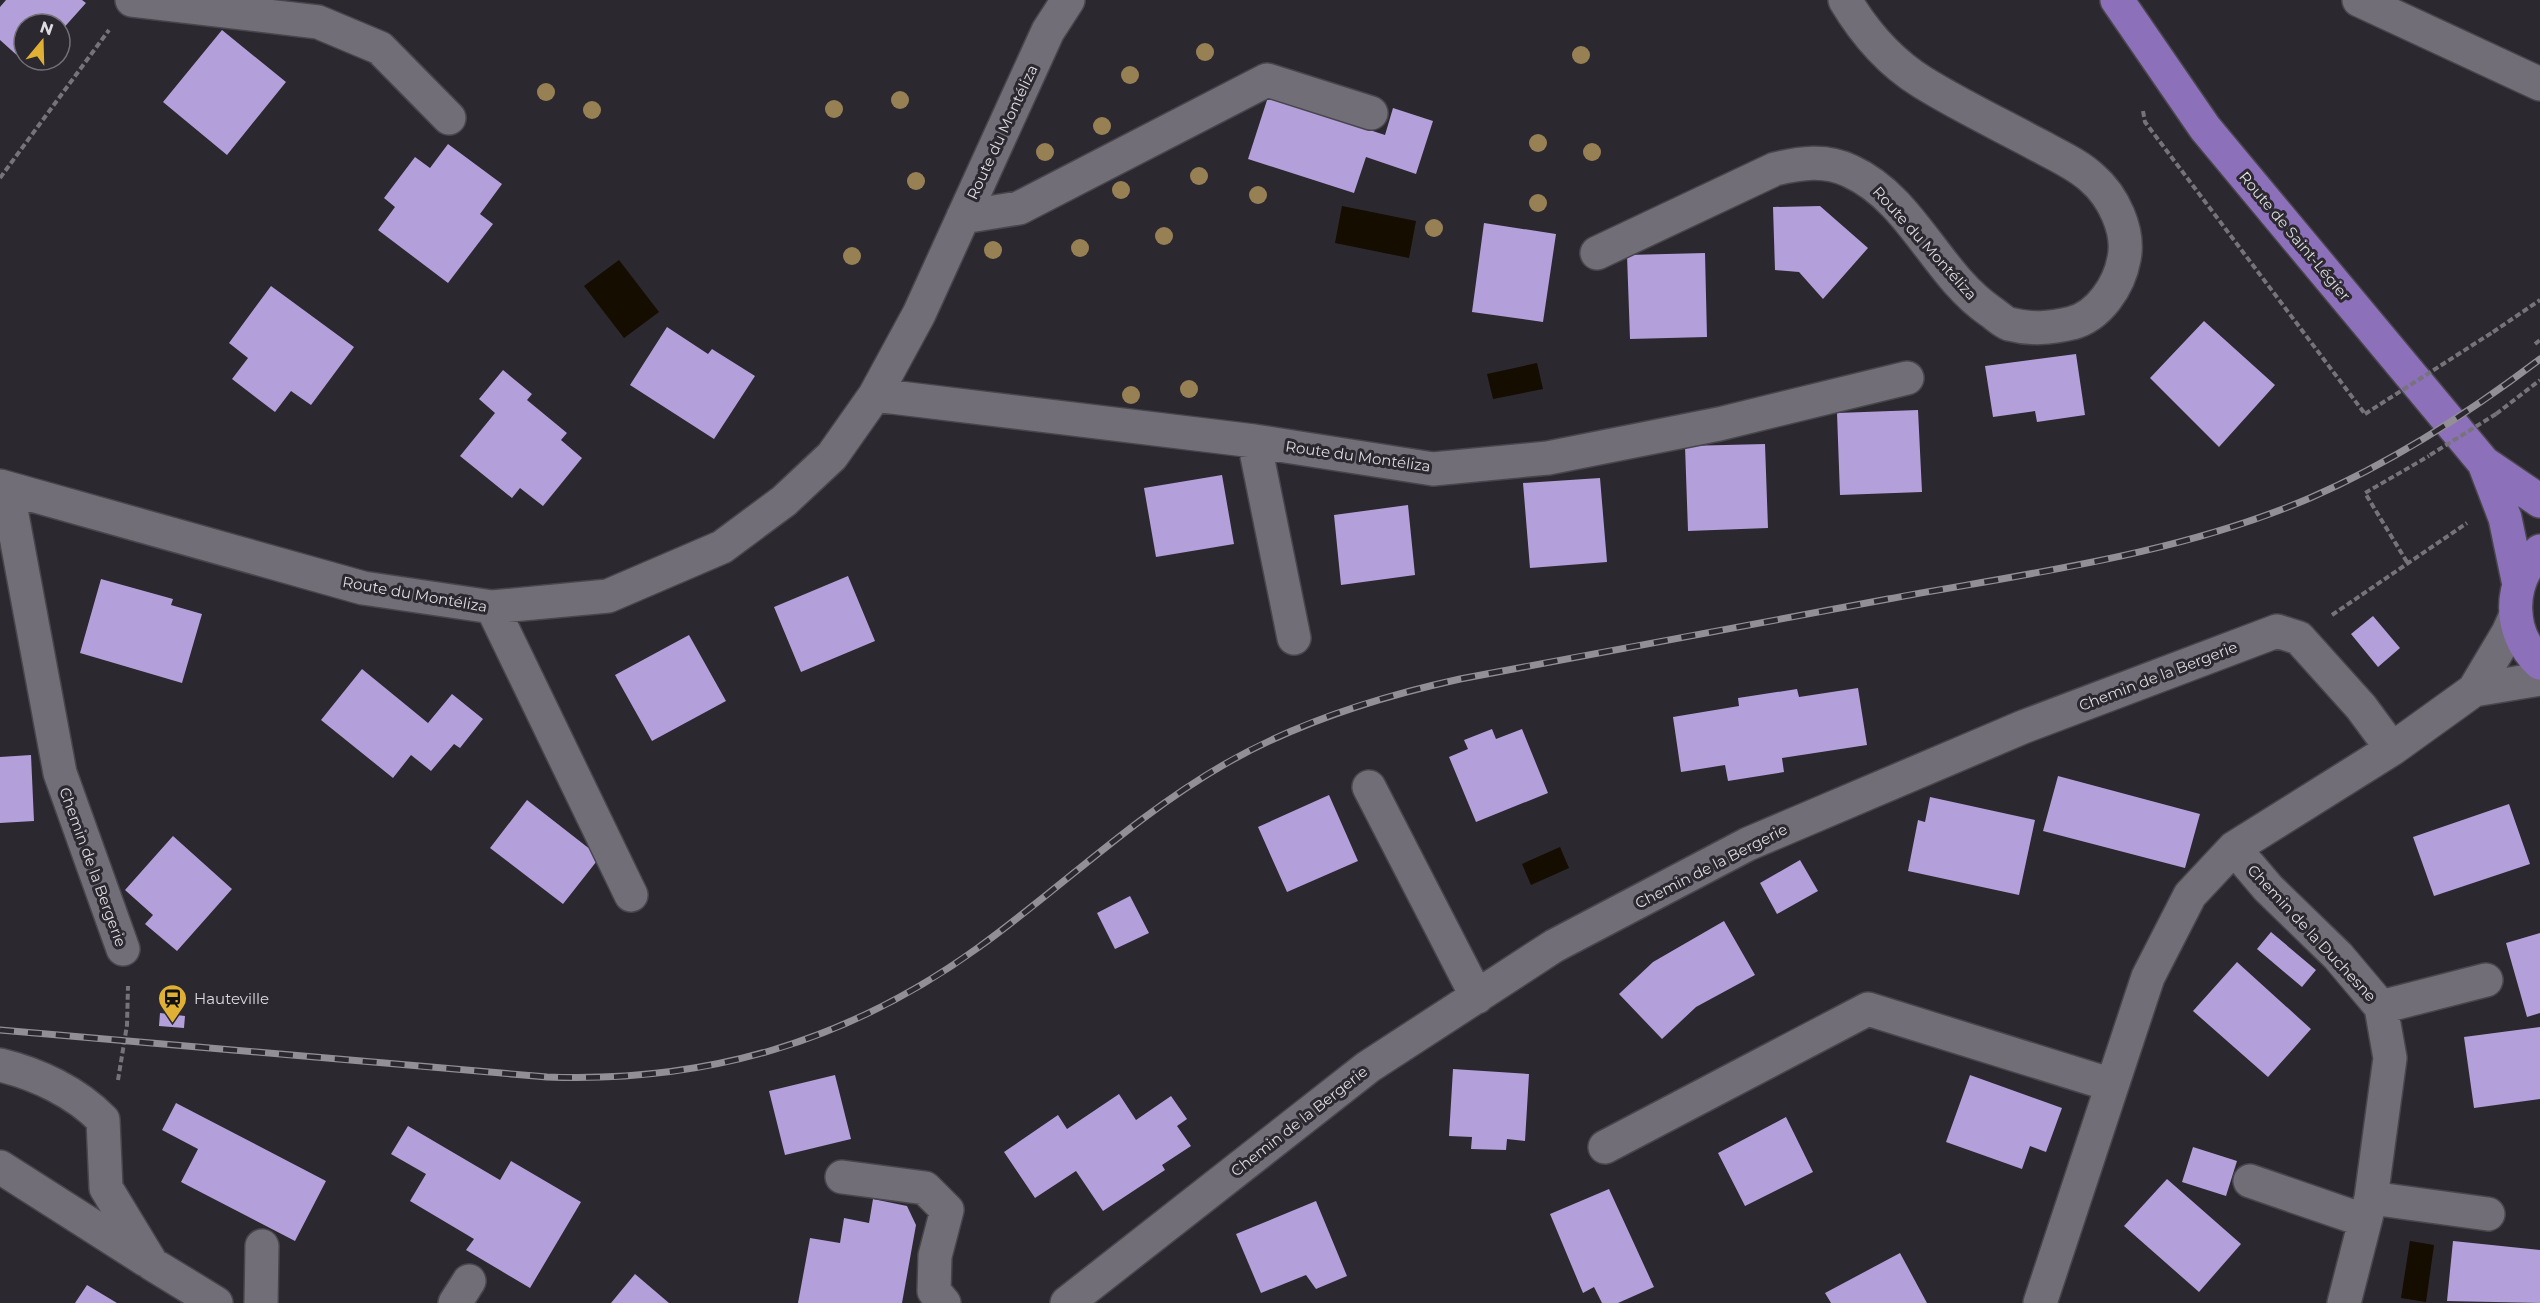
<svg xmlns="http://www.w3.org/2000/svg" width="2540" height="1303" font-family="Montserrat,sans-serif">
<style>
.water{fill:#150d00}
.building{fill:#b39fda}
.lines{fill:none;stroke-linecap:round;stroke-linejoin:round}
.minor-casing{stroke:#48464c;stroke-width:36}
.major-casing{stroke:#48464c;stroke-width:36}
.path{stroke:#76737a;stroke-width:4;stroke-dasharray:6 3;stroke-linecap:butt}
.minor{stroke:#716e78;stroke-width:33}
.major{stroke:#8c70ba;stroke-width:33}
.rail-casing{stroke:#928f96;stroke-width:7}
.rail{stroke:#2b2830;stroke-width:4.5;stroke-dasharray:14;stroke-linecap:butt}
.path-bridge{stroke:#76737a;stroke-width:4;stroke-dasharray:6 3;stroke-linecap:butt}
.tree{fill:#978154}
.labels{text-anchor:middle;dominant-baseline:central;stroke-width:6;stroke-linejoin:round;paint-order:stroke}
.street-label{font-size:15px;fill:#dedce1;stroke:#2b2830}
.poi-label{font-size:15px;fill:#dedce1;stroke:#2b2830;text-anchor:start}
</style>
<rect width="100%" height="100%" fill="#2b2830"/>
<path class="water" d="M1342,206L1416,221L1409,258L1335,243Z
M619,260L659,312L624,338L584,286Z
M1537,363L1543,389L1493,399L1487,374Z
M1560,847L1569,868L1531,885L1522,864Z
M2410,1241L2434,1245L2426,1302L2401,1298Z"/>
<path class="building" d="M6,0H82L86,3L60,32V24H24V60H36L30,67L0,40V7Z
M222,30L286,82L227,155L163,102Z
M1268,97L1385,135L1393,108L1433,121L1416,174L1366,157L1354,193L1248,159Z
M448,144L502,184L480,214L493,224L448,283L378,230L395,207L384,198L415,157L430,168Z
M1820,206L1868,248L1823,299L1799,272L1775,270L1773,207Z
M1484,223L1556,234L1543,322L1472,312Z
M1705,253L1707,337L1630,339L1627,255Z
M271,286L354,347L311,405L291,391L275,412L232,379L248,358L229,343Z
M2204,321L2275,385L2219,447L2150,378Z
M667,327L708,354L712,349L755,376L714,439L630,385Z
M2076,354L2085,415L2037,422L2035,411L1993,417L1985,366Z
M503,370L532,394L527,400L567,433L561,440L582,458L543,506L520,488L512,498L460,456L495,413L479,399Z
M1918,410L1922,492L1840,495L1837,413Z
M1765,444L1768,528L1688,531L1685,446Z
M1222,475L1234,544L1156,557L1144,488Z
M1600,478L1607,562L1530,568L1523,483Z
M1408,505L1415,575L1341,585L1334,515Z
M848,576L875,641L801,672L774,607Z
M101,579L173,599L171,605L202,614L182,683L80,653Z
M2373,616L2400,648L2378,667L2351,634Z
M689,635L726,701L652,741L615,675Z
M362,669L428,723L452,694L483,719L460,748L454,744L431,771L411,755L393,778L321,720Z
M1858,688L1867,745L1782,758L1784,772L1728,781L1725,765L1681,772L1673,717L1739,706L1738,698L1797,689L1799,697Z
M1492,729L1496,739L1522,729L1548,793L1476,822L1449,757L1468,749L1464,740Z
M31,755L34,821L0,823V757Z
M2058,776L2200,814L2185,868L2043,831Z
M1329,795L1358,861L1287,892L1258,827Z
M1930,797L2035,820L2019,895L1908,871L1918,820L1925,822Z
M527,800L600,857L563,904L490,848Z
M2509,804L2530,864L2434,896L2413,837Z
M173,836L232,889L177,951L145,924L153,915L125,890Z
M1800,860L1818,891L1777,914L1760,883Z
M1130,896L1149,933L1115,949L1097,913Z
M1724,921L1755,975L1696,1007L1662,1039L1619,994L1653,962Z
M2271,932L2316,970L2302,987L2257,949Z
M2540,933V1013L2527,1017L2506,943Z
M2237,962L2311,1029L2268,1077L2193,1011Z
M160,1013L185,1016L184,1028L159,1026Z
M2540,1027V1099L2474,1108L2464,1037Z
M1453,1069L1529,1074L1525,1141L1507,1139L1506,1150L1471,1149L1472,1137L1449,1136Z
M835,1075L851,1139L785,1155L769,1091Z
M1970,1075L2062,1108L2046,1152L2030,1146L2022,1169L1946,1142Z
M1119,1094L1136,1120L1171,1096L1187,1119L1177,1126L1191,1146L1162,1165L1165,1170L1103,1211L1076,1171L1035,1198L1004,1152L1058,1115L1067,1129Z
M176,1103L326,1181L295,1241L181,1182L198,1149L162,1130Z
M1786,1117L1813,1172L1745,1206L1718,1153Z
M408,1126L500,1180L511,1161L581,1202L530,1288L466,1250L474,1239L410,1201L426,1174L391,1154Z
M2193,1147L2237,1161L2226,1196L2182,1182Z
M2167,1179L2241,1244L2199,1292L2124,1226Z
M1609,1189L1654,1287L1618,1303H1602L1594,1287L1583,1293L1550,1214Z
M873,1199L907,1206L916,1225L902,1303H798L810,1238L840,1243L844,1218L869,1223Z
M1316,1201L1347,1276L1316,1289L1306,1275L1261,1293L1236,1234Z
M2453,1241L2540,1250V1303L2447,1301Z
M1900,1253L1927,1303H1831L1825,1293Z
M635,1274L669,1303H611Z
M87,1285L117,1303H75Z"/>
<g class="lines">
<defs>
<path id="minor" d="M132,0L318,22L380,48L449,118
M2359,0L2540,84
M963,217L1019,208L1267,80L1371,113
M1597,253L1775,169C1800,163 1826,159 1850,171C1912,199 1936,274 1990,311C1996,315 2003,322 2009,324C2032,330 2050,328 2072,323C2099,316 2119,286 2124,259C2130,231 2113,196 2092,178C2077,164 2056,155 2038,145C1999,124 1959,105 1922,82C1890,62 1864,32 1845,0
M875,395L1254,441L1433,469L1548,458L1719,424L1907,378
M1254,441L1294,638
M0,486L363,588L492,607L608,596L722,547L784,501L832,456L875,395L919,314L1048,31L1068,0
M7,488L60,773L123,949
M492,607L631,895
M2474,690L2508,633L2516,615
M1369,787L1477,997
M2234,848L2268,888L2338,956L2381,1007L2390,1058L2371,1198L2344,1303
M2381,1007L2486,980
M0,1065C37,1074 76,1092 103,1120L106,1188L152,1264L216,1303
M1605,1147L1868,1009L2112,1085
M0,1167L146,1260
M842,1177L925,1188L947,1210L935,1256L934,1291L944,1303
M2250,1181L2363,1220
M2371,1198L2488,1214
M261,1303L262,1246
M455,1303L469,1281
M1067,1303L1368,1067L1554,946L1748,844L2023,727L2277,631L2299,638L2361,707L2392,749
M2040,1303L2148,977L2190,895L2234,848L2392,749L2474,690L2540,679"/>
<path id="major" d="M2117,0L2205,128L2484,463L2540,501
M2484,463L2505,518L2519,585
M2540,551C2508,582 2507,632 2540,663"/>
</defs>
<use href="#minor" class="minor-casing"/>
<use href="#major" class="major-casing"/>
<path class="path" d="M2143,111L2145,122L2365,414
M0,178L109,30
M2493,332L2540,300
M2535,344L2540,340
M2496,414L2540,380
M2407,562L2365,493L2429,456
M2332,615L2467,523
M118,1080L127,1025L128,986"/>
<use href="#minor" class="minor"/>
<use href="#major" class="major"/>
<defs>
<path id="rail" d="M0,1030L547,1077C707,1083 849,1041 979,947C1062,887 1136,815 1225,764C1298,722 1378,697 1460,679C1602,652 1745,626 1888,599C2029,573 2177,555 2310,498C2392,462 2469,413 2540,359"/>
</defs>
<use href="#rail" class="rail-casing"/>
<use href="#rail" class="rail"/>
<path class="path-bridge" d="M2365,414L2493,332
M2430,455L2496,414"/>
</g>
<g class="tree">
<circle cx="1205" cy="52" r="9"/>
<circle cx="1581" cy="55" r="9"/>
<circle cx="1130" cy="75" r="9"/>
<circle cx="546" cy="92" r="9"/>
<circle cx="900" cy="100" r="9"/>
<circle cx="834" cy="109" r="9"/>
<circle cx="592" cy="110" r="9"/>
<circle cx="1102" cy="126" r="9"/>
<circle cx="1538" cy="143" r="9"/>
<circle cx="1045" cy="152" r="9"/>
<circle cx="1592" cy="152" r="9"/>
<circle cx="1199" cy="176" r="9"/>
<circle cx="916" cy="181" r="9"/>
<circle cx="1121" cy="190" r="9"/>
<circle cx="1258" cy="195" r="9"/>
<circle cx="1538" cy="203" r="9"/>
<circle cx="1434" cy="228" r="9"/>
<circle cx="1164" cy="236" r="9"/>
<circle cx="1080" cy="248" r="9"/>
<circle cx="993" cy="250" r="9"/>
<circle cx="852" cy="256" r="9"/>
<circle cx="1189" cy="389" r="9"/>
<circle cx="1131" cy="395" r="9"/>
</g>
<defs>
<symbol id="station-pin" viewBox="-11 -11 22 30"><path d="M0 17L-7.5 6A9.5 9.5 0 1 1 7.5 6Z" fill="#dfb033" stroke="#2b2830"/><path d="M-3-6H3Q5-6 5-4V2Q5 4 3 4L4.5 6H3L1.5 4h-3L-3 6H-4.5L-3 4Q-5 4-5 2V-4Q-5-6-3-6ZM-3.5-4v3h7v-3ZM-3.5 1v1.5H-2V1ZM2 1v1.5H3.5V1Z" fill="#111"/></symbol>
</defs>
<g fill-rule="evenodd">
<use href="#station-pin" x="156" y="982" width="33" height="45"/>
</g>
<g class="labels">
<g class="street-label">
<text transform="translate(1002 132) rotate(-65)">Route du Montéliza</text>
<text transform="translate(2295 236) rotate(50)">Route de Saint-Légier</text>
<text transform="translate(1925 243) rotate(48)">Route du Montéliza</text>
<text transform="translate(1358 456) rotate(8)">Route du Montéliza</text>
<text transform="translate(415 594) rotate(10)">Route du Montéliza</text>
<text transform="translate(2158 676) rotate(-21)">Chemin de la Bergerie</text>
<text transform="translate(1711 866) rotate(-27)">Chemin de la Bergerie</text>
<text transform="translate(93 867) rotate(70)">Chemin de la Bergerie</text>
<text transform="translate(2312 933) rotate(47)">Chemin de la Duchesne</text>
<text transform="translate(1299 1121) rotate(-38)">Chemin de la Bergerie</text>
</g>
<g class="poi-label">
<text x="194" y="998">Hauteville</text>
</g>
</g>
<g transform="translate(42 42) rotate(19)"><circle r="28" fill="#2b2830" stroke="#737077" stroke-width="1.5"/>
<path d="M0-4.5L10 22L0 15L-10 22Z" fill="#dfb033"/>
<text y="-9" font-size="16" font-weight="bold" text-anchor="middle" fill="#dedce1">N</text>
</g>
</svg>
